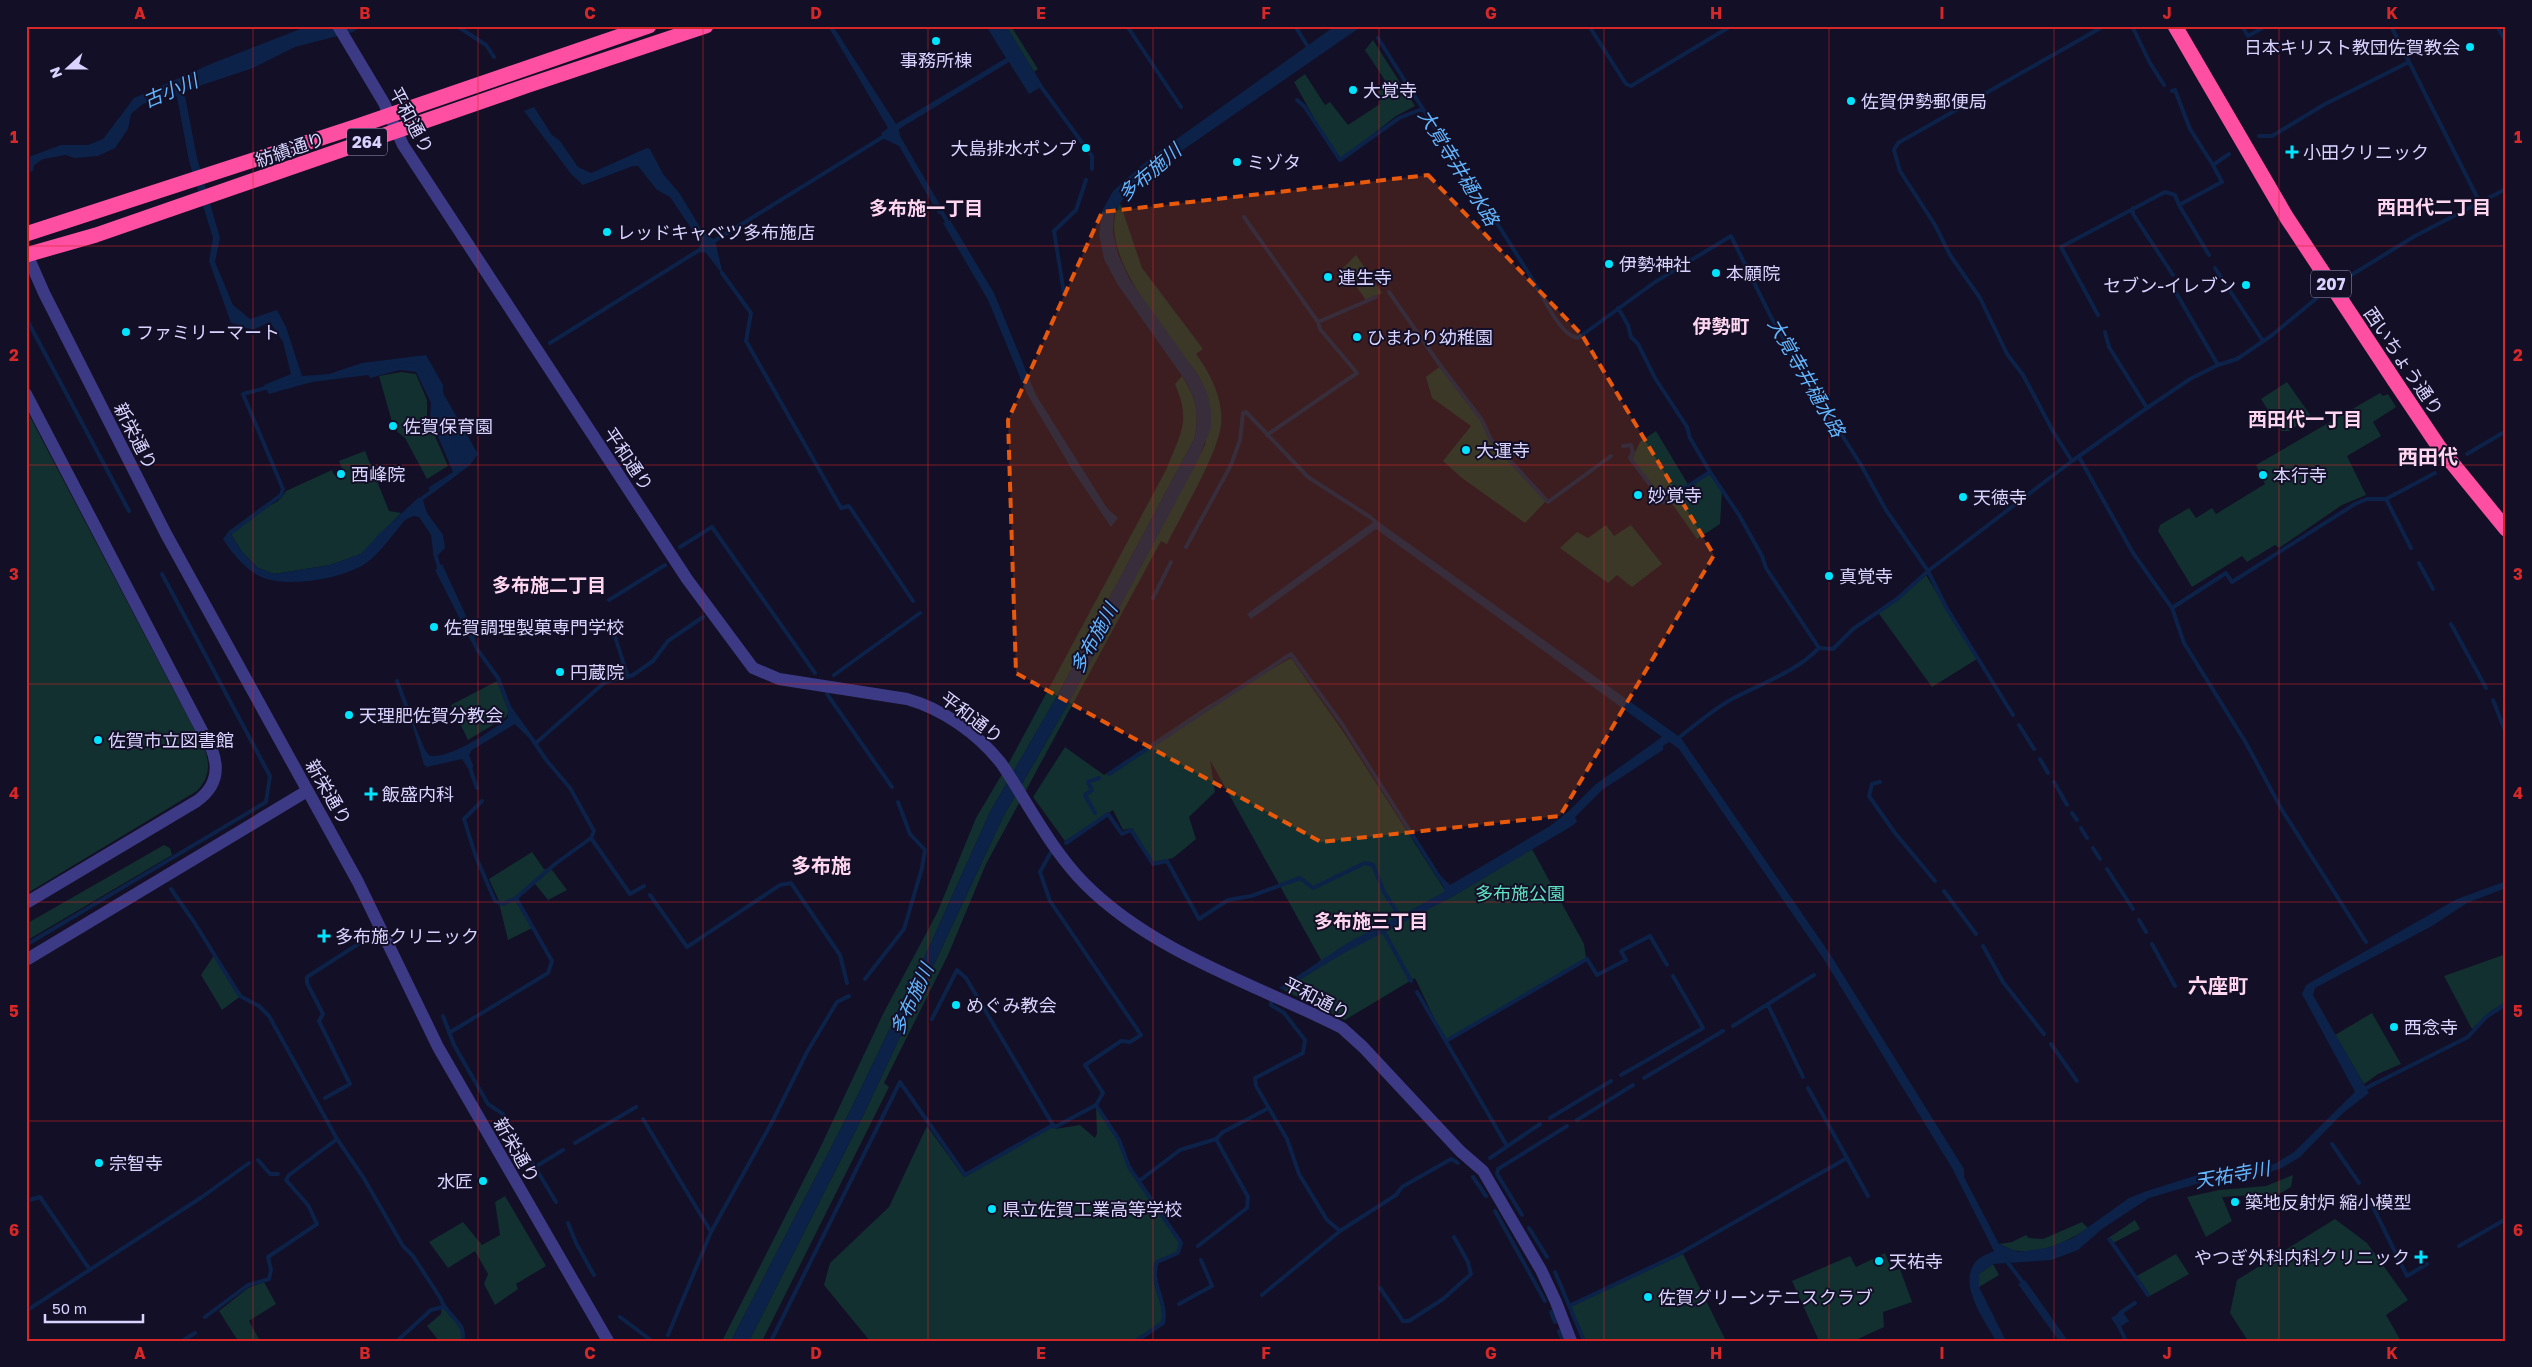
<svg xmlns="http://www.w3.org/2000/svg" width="2532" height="1367" font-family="'Golos Text','Noto Sans JP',sans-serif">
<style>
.green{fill:#12302f}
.water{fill:#0c2248}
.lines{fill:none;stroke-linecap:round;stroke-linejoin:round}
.stream{stroke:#0c2248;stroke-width:4}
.minor{stroke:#3d3a85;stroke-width:12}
.highway{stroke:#ff4fa3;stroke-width:15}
.marked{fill:#e8590c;fill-opacity:0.2;stroke:#e8590c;stroke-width:4;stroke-dasharray:10 6;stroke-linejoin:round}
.grid{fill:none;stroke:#d62828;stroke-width:1;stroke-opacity:0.55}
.poi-dot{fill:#00e5ff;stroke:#130f26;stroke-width:2}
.labels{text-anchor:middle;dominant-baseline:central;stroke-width:4;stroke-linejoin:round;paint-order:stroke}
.shield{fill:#130f26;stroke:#9e99be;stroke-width:1}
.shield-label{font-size:16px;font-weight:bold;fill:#d9d4ff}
.poi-label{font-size:18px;fill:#d9d4ff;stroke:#130f26;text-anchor:start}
.street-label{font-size:18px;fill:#d9d4ff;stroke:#130f26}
.park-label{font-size:18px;fill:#5fe0c0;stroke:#130f26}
.water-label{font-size:19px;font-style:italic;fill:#62b6ff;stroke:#130f26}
.neighbourhood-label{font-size:19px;font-weight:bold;fill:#ffd6f0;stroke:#130f26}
.quarter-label{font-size:20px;font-weight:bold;fill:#ffd6f0;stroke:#130f26}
.neatline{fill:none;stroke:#d62828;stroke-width:2}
.grid-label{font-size:16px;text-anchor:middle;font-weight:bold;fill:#d62828}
</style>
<rect width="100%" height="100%" fill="#130f26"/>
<path class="green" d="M1006,26H1011L1038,69L1034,72Z
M1373,40L1415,106L1396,116L1341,159L1324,136L1294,82L1305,74L1325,105L1330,102L1348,125L1380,104L1378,88L1386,82L1365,50Z
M1120,203L1142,268L1203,349L1196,354C1210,373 1224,400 1221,425C1217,456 1182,513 1167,544L1161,541L986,864L948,955L884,1083L889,1087L762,1341H749L864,1114L1003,817L1068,704L1205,445C1210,414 1213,405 1198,375C1171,337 1092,250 1120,203Z
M1356,255L1382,293L1366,300L1343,268Z
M1442,365L1483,419L1492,438L1547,500L1525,523L1462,478L1443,461L1471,426L1432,398L1426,377Z
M401,372L416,374L427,400V418L448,466L427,479L405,438L394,429L379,376Z
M1182,376C1196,397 1200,415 1194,439L1056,698L990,812L932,941L852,1107L731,1341H722L821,1146L883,1014L937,913L976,818L1011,759L1167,468C1181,432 1191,421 1175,384Z
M2287,382L2311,416L2289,431H2281L2261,399Z
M2380,393L2383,396L2388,394L2396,407L2373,422L2381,436L2347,456L2366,495L2342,505L2279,548L2275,545L2247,562L2242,556L2192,587L2158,531L2160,525L2189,508L2196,518L2212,508L2216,514L2265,484L2256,465Z
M26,409L204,748C211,765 209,778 197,791L26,894Z
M1656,431L1689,486L1709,473L1722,490L1720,524L1697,539L1670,501L1664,503L1632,459L1640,442Z
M365,451L389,511L401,513L361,554L330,565L274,574L258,568L242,552L229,531L263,506C273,507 282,499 286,491L332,470L334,475L343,471L339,461Z
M1606,525L1614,536L1631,525L1662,564L1632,587L1617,575L1608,583L1560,548L1577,532L1588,538Z
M1926,575L1977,659L1932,687L1877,611L1901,596Z
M1291,658L1342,730L1450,898L1532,849L1584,944L1586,958L1445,1041L1415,978L1345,1020L1283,990L1317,969L1318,962L1321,960L1210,760L1215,792L1189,817L1196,839L1173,858L1153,862L1132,828L1123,830L1113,810L1065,841L1033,797L1065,747L1104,775L1209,705Z
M497,681L509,712L506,717L468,740L451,705Z
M164,845L170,848L172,855L26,941V924Z
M532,852L544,869L552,870L567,890L548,900L535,884L516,900L532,928L508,940L498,899L489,879Z
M215,954L242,995L222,1010L201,975Z
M2506,954V1002L2491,1011L2472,1029L2444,976Z
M2372,1013L2401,1064L2378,1074L2364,1084L2335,1035Z
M1096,1107L1117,1139L1128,1167L1180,1244L1177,1252L1155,1262C1147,1285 1167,1300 1161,1323L1133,1341H870L824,1285L830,1263L889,1207L927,1126L964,1177L1052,1127L1055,1129L1080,1125L1095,1138L1097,1133Z
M2293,1175L2291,1187L2274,1197L2256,1195L2222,1197L2232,1221L2206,1237L2187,1197L2219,1190L2266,1186Z
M505,1196L546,1266L516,1284L518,1289L495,1305L484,1284L488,1274L475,1251L448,1268L429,1242L463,1222L482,1245L500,1235L495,1202Z
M2335,1219L2367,1243L2408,1300L2386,1315L2401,1341H2248L2230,1313L2237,1280Z
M2135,1220L2140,1229L2111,1244L2107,1239Z
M2082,1222L2088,1228C2070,1240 2040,1255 2018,1251C2012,1251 2005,1246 1999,1244L2012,1242L2026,1235L2029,1238L2043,1239Z
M1885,1253L1892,1271L1900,1269L1912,1302L1883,1312L1884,1327L1858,1339V1341H1819L1792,1281L1850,1256L1856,1267Z
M1683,1254L1726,1341H1582L1570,1306Z
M2176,1254L2189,1274L2148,1297L2135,1277Z
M1993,1264L1999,1275L1979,1287V1274Z
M264,1282L276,1304L249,1321L260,1341H238L219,1311L248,1288Z
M442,1305L463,1326L465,1336L461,1341H439L427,1326L441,1314Z"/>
<path class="water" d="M308,26H362L353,32L295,47L253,68L184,91L197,158L220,238L215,262L233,305L250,319L277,310L286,327L302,376L329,374L362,363L426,355L443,385V393L478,454L470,465L433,493L428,488L453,472L430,418L431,403L416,372L400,370L370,378L368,375L312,382L269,394L264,385L291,374L283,342L270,322L253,330L231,323L209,261L213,238L189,161L177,97L173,93L143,104L131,114L128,129L115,148L98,156L74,158L66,155L43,159L34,165L33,171L26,173V158L61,145H88L103,139L134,98L213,63Z
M828,26H833L896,124L1006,58L986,26H1006L1043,86L1029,94L1009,62L899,129L900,136L943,210L939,215L899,146L884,139L881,133L888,128Z
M1335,26H1362L1157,168L1123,199L1114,212L1113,233L1118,254L1130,280L1198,375L1207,392L1211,410V428L1196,464L1068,704L1003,817L864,1114L749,1341H731L852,1107L932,941L990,812L1056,698L1194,439C1199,418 1197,402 1187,383L1118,285L1104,259L1099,234L1102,211L1113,191L1150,158Z
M534,107L552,135L560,141L578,167L591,173L647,148L650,149L663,174L680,194L703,232L715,240L723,275L706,253L697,252L701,243L670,197L657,190L638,166H633L583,185L571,174L524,111Z
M950,220L994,293L1036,395L1107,508L1118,518L1111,527L1071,468L1027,394L988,300L943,223Z
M419,497L423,500L427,513L443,535L445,548L434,559L431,535L419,517L413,516L405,520C394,533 383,549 370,560C350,578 293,587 267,579C249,574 233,555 223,539L229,531L242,552L258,568L274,574L330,565L361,554L379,534Z
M1376,520L1681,738L1830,954L1964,1169V1177L1999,1244L2018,1252L2047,1248L2073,1238L2129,1198L2144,1192L2216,1169L2245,1166L2264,1168L2276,1163L2294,1152L2355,1092L2302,994L2306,985L2457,899L2506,881V888L2467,903L2432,926L2315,988L2313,995L2369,1093L2343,1113L2300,1157L2282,1168L2265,1174L2217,1178L2149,1198L2102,1229L2078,1250L2051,1260L1993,1264L1979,1274V1287L2006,1341H1996C1985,1321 1959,1287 1974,1264C1978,1257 1988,1254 1994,1251L1952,1168L1823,958L1679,749L1669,742L1663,746V750L1602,790L1575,817L1577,822L1572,826L1450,898L1344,953L1283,990L1279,988L1349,942L1394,918L1397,914L1402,915L1444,892V888L1438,877L1440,875L1450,885L1550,826L1569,811L1596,784L1662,737L1376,529L1251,619L1247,614Z
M442,564L473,631L480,654L477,653L435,570Z
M510,705L536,741L533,742L515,724L472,750L469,755L473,765L472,775L462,759L427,767L424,765L407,707L425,750L430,756C452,758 489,732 507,719Z
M2025,1280L2068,1341H2059L2018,1284Z
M2122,1311L2129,1321L2118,1328L2111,1318Z"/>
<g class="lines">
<path class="stream" d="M457,26L486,45L494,57
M1127,26L1181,107
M1295,26L1310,50
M1589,26L1626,84L1631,86L1731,26
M2132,26L2150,63L2164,85
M2242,26L2248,36L2266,26
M2391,26L2480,203
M2497,26L2506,42
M1378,38C1431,124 1488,206 1540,292C1547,305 1563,337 1578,338L1655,282L1731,236L1771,317L1817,396L1861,465L1886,510L1928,571L2072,461L2147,408L2190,379L2218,365L2237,359L2271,336L2318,297
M1039,84L1092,156V169
M2172,91L2175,90L2190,129L2213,165
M1297,100L1304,106L1340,160L1399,118L1422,109
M2259,136H2272L2325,104L2409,62
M2179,205L2209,255
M2133,208V214L2173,275
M940,209L949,225
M1244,217L1318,322
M711,243L886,135
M2215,268L2263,341
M722,273L751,313L746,341L841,508L849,506L913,601
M2348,277L2415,236L2506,189
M2175,291L2218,365
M1389,292L1440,365L1482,420L1491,440L1548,502L1611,456
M1064,293L1054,231L1076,210L1086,180
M1618,308L1628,325L1631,337L1638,344L1655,378L1687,427L1690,438L1710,472L1739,515L1762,556L1766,568L1819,648L1833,649L1853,629L1897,599L1928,571L1946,607L2013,715
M2098,315L2061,247L2165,192L2175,195L2179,205L2222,182L2213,165L2229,154
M26,318L129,511
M2105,332L2109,347L2147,408
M550,343L701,249
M415,364L422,367L463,457L456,473L420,500L418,506L403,516L361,561L332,571L274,577L254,569L228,538L229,534L281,495L283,489L243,394L299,379L333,377L364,369Z
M1267,435L1357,373L1320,329L1318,322L1376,297
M1623,446L1631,445L1633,452L1630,458L1663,502L1710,472
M2467,454L2506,431
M2079,457L2133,553L2172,608L2184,643L2246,743L2282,810L2366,942
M2072,461L2054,433L2023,375L2007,354L1980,298L1950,255L1935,225L1900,171L1894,150L1898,143L2104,26
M2386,499L2411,548
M680,547L712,527L815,673
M1186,547L1231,465L1240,440L1243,413L1246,412L1308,477L1370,517L1375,521L1374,525
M435,553L440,571
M2419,563L2433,589
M1153,598L1171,562
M609,600L665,565
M2172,608L2226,573L2232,582L2355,504L2367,499H2386L2435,473
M610,621L628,677
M2451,624L2486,688
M477,649L498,678L511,712
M834,675L920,613
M397,681L408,711
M827,694L892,787
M2493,700L2506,733
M2019,725L2034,749
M1676,740C1694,726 1712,710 1732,699C1762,683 1796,672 1819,648
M536,743L605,682L633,675L653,661L668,641L703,617
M2040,759L2048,773
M471,771L477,788
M1109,774L1291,654L1342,724L1441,880
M1880,782L1872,784L1869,796L1895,833L1935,881
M2054,782L2067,805
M1095,813L1085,795L1092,790L1088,782L1099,778
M2072,813L2077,820
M2081,828L2087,838
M591,838L630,894L644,886
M1066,843L1108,814L1122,834L1131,830L1153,864L1167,861L1199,919L1228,900L1251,896L1300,878L1313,888L1365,863L1373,865L1384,892L1400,917
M2093,848L2100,859
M1051,852L1040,872L1050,901L1141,1035L1130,1042L1121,1041L1085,1065L1103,1093L1096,1105L1119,1140L1129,1167L1181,1243L1178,1253L1157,1262C1149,1283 1168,1302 1163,1323L1136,1341
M2107,869L2133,909
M171,889L194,922L240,996L259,1006L269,1016L337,1139L363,1177L403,1246L413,1256L441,1299C445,1315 468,1323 462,1341
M1944,891L1976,934
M650,895L687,947L780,885L791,883L840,955L847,983
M516,898L555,864L591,838L594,831L570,788L547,761L532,739
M2139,920L2146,932
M1383,930L1411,981
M2152,944L2175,986
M26,945L266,802L270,776L162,574
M1983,946L2003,982L2044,1034
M865,979L904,929L922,868L925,850L910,834L898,802
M1417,992L1507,1146
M1271,1002V1005L1284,1013L1305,1040L1303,1053L1255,1078L1256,1086L1287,1139L1299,1174L1327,1220L1340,1231L1396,1195L1402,1187L1451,1159L1458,1163
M1768,1005L1803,1077
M443,1016L454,1045L488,1104L503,1114L556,1202
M932,1019L957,970L966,978L1053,1125
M1733,1026L1814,975
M449,1033L548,973L552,961L516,898L503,904L495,901L476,857L464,819L482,801
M1446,1041L1587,959L1597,975L1626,960L1621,951L1650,936L1667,965
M2051,1044L2077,1081
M1621,1075L1703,1028L1673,976
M1644,1078L1723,1031
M2362,1090L2468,1037L2486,1017L2506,1004
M325,1098L350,1084L319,1021L323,1014L307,983V977L366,939
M1550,1118L1611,1081
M643,1119L711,1232
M1577,1120L1633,1085
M575,1143L636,1107
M2332,1144L2359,1183
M1490,1158L1540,1124
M1847,1158L1868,1196
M258,1160L270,1174H278
M535,1167L563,1150
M1473,1177L1486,1196
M1139,1181L1180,1150L1216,1139L1223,1132L1267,1109
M26,1201L40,1197L90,1270
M2370,1201L2407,1276L2427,1264
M1495,1211L1545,1301
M1522,1215L1497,1174L1498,1169L1567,1126
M568,1223L576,1243L594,1275
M1529,1228L1547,1257
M2110,1240L2148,1295
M1198,1246L1247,1208L1248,1197L1216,1139
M2459,1246L2506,1219
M2005,1259L2024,1284
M1555,1272L1584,1341
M1380,1288L1403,1321H1409L1443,1299L1471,1274L1468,1262L1454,1237
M1262,1295L1340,1231
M1179,1304L1212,1286L1201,1260
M1571,1305L1677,1255L1847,1158L1808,1088
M26,1311L202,1197L249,1163
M1551,1312L1555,1322
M2120,1313L2135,1303
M205,1317L248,1285L269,1279L271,1270L268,1257L317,1224L308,1205L286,1180L289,1175L337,1139
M620,1317L652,1341
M2118,1324L2126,1341
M1559,1331L1563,1341
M668,1335L711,1232L772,1122L807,1052L837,1002L849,996
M182,1341L195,1333
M397,1341L431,1310L443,1307
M771,1341L900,1082L965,1175L1053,1125L1055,1127L1096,1105"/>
<path class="minor" d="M338,26L384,103L403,145L687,579L753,668L779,679L907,699C943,709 978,734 1001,763C1028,803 1051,850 1085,884C1155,954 1256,984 1342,1028L1363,1047L1460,1151L1483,1171L1541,1270L1556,1302L1571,1341
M26,252L44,293L166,534L358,882L438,1047L608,1341
M26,394L212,750C220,771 215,788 197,801L26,903
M26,960L307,791"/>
<path class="highway" d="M2175,26L2287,218L2394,380L2439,447L2506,529
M26,234L358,126L649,26
M26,255L96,235L526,86L706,26"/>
</g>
<path class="marked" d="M1428,175L1582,335L1714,555L1560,816L1321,842L1016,673L1008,420L1102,212Z"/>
<path class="grid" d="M253,26V1341M478,26V1341M703,26V1341M928,26V1341M1153,26V1341M1379,26V1341M1604,26V1341M1829,26V1341M2054,26V1341M2279,26V1341M26,246H2506M26,465H2506M26,684H2506M26,902H2506M26,1121H2506"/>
<g class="poi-dot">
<circle cx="936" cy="41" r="5"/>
<circle cx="2470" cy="47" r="5"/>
<circle cx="1353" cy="90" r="5"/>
<circle cx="1851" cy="101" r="5"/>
<circle cx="1086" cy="148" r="5"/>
<path d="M2289.5 144.5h5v5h5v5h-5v5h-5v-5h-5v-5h5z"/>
<circle cx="1237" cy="162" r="5"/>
<circle cx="607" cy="232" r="5"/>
<circle cx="1609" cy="264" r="5"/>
<circle cx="1716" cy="273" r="5"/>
<circle cx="1328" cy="277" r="5"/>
<circle cx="2246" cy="285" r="5"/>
<circle cx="126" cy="332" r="5"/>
<circle cx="1357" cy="337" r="5"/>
<circle cx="393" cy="426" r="5"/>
<circle cx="1466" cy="450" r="5"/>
<circle cx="341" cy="474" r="5"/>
<circle cx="2263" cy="475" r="5"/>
<circle cx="1638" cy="495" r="5"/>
<circle cx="1963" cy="497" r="5"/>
<circle cx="1829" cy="576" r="5"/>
<circle cx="434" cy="627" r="5"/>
<circle cx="560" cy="672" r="5"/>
<circle cx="349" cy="715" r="5"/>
<circle cx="98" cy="740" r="5"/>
<path d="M368.5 786.5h5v5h5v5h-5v5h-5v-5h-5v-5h5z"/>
<path d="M321.5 928.5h5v5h5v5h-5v5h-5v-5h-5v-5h5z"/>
<circle cx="956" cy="1005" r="5"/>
<circle cx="2394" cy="1027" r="5"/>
<circle cx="99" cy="1163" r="5"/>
<circle cx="483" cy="1181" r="5"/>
<circle cx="2235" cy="1202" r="5"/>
<circle cx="992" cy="1209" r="5"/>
<path d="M2418.5 1249.5h5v5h5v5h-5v5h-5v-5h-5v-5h5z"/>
<circle cx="1879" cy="1261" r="5"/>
<circle cx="1648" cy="1297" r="5"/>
</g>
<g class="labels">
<g class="shield">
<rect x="347" y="128.5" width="40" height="27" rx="4"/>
<rect x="2311" y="270.5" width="40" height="27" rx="4"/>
</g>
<g class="shield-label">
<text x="367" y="142">264</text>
<text x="2331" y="284">207</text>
</g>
<g class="poi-label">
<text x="2460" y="47" text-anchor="end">日本キリスト教団佐賀教会</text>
<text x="936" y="60" text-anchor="middle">事務所棟</text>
<text x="1363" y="90">大覚寺</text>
<text x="1861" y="101">佐賀伊勢郵便局</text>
<text x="1076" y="148" text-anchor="end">大島排水ポンプ</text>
<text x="2303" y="152">小田クリニック</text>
<text x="1247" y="162">ミゾタ</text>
<text x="617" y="232">レッドキャベツ多布施店</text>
<text x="1619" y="264">伊勢神社</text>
<text x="1726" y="273">本願院</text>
<text x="1338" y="277">連生寺</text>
<text x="2236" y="285" text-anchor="end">セブン-イレブン</text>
<text x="136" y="332">ファミリーマート</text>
<text x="1367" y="337">ひまわり幼稚園</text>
<text x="403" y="426">佐賀保育園</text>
<text x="1476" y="450">大運寺</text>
<text x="351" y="474">西峰院</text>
<text x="2273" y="475">本行寺</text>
<text x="1648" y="495">妙覚寺</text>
<text x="1973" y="497">天徳寺</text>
<text x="1839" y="576">真覚寺</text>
<text x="444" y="627">佐賀調理製菓専門学校</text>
<text x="570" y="672">円蔵院</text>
<text x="359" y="715">天理肥佐賀分教会</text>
<text x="108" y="740">佐賀市立図書館</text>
<text x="382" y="794">飯盛内科</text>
<text x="335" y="936">多布施クリニック</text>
<text x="966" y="1005">めぐみ教会</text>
<text x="2404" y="1027">西念寺</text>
<text x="109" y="1163">宗智寺</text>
<text x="473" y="1181" text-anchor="end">水匠</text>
<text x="2245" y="1202">築地反射炉 縮小模型</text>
<text x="1002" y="1209">県立佐賀工業高等学校</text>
<text x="2410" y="1257" text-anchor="end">やつぎ外科内科クリニック</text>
<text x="1889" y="1261">天祐寺</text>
<text x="1658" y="1297">佐賀グリーンテニスクラブ</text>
</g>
<g class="street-label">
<text transform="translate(412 120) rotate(62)">平和通り</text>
<text transform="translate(290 149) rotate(-19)">紡績通り</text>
<text transform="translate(2404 361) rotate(56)">西いちょう通り</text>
<text transform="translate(136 436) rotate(63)">新栄通り</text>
<text transform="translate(629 459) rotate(56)">平和通り</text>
<text transform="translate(972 717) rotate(37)">平和通り</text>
<text transform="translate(329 792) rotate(60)">新栄通り</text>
<text transform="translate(1317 998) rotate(27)">平和通り</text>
<text transform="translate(517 1150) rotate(60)">新栄通り</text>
</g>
<g class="park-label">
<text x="1520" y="893">多布施公園</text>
</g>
<g class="water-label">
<text transform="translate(170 90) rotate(-23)">古小川</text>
<text transform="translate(1459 167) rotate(58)">大覚寺井樋水路</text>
<text transform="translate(1149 172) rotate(-41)">多布施川</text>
<text transform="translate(1807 377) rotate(60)">大覚寺井樋水路</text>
<text transform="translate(1093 638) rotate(-61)">多布施川</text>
<text transform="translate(911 999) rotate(-65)">多布施川</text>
<text transform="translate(2232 1174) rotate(-10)">天祐寺川</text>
</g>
<g class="neighbourhood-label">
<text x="2434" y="206">西田代二丁目</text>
<text x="926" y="207">多布施一丁目</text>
<text x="1721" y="325">伊勢町</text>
<text x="2305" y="418">西田代一丁目</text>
<text x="549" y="584">多布施二丁目</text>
<text x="1371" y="920">多布施三丁目</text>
</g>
<g class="quarter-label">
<text x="2428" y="456">西田代</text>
<text x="821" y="865">多布施</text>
<text x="2218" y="985">六座町</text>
</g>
</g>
<rect width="2532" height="1367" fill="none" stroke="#130f26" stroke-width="55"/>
<g transform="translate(68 68) rotate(249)" stroke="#130f26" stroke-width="4" paint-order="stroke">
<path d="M0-4L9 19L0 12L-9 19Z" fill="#d9d4ff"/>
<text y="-8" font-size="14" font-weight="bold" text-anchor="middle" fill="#d9d4ff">N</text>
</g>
<path d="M45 1314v8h98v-8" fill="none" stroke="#d9d4ff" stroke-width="2.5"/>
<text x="52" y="1314" font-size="15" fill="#d9d4ff" stroke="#130f26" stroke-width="4" paint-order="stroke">50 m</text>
<rect x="28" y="28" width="2476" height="1312" class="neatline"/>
<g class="grid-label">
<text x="140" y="19">A</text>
<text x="365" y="19">B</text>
<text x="590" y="19">C</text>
<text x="816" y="19">D</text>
<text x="1041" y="19">E</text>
<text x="1266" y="19">F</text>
<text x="1491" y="19">G</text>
<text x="1716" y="19">H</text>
<text x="1942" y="19">I</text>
<text x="2167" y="19">J</text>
<text x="2392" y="19">K</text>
<text x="14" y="143">1</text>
<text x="2518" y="143">1</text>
<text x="14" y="361">2</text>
<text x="2518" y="361">2</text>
<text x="14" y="580">3</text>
<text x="2518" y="580">3</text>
<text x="14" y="799">4</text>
<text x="2518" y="799">4</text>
<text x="14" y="1017">5</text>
<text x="2518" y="1017">5</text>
<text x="14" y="1236">6</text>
<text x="2518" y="1236">6</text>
<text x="140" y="1359">A</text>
<text x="365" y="1359">B</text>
<text x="590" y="1359">C</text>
<text x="816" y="1359">D</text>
<text x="1041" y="1359">E</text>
<text x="1266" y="1359">F</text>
<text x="1491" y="1359">G</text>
<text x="1716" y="1359">H</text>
<text x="1942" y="1359">I</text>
<text x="2167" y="1359">J</text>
<text x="2392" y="1359">K</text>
</g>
</svg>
